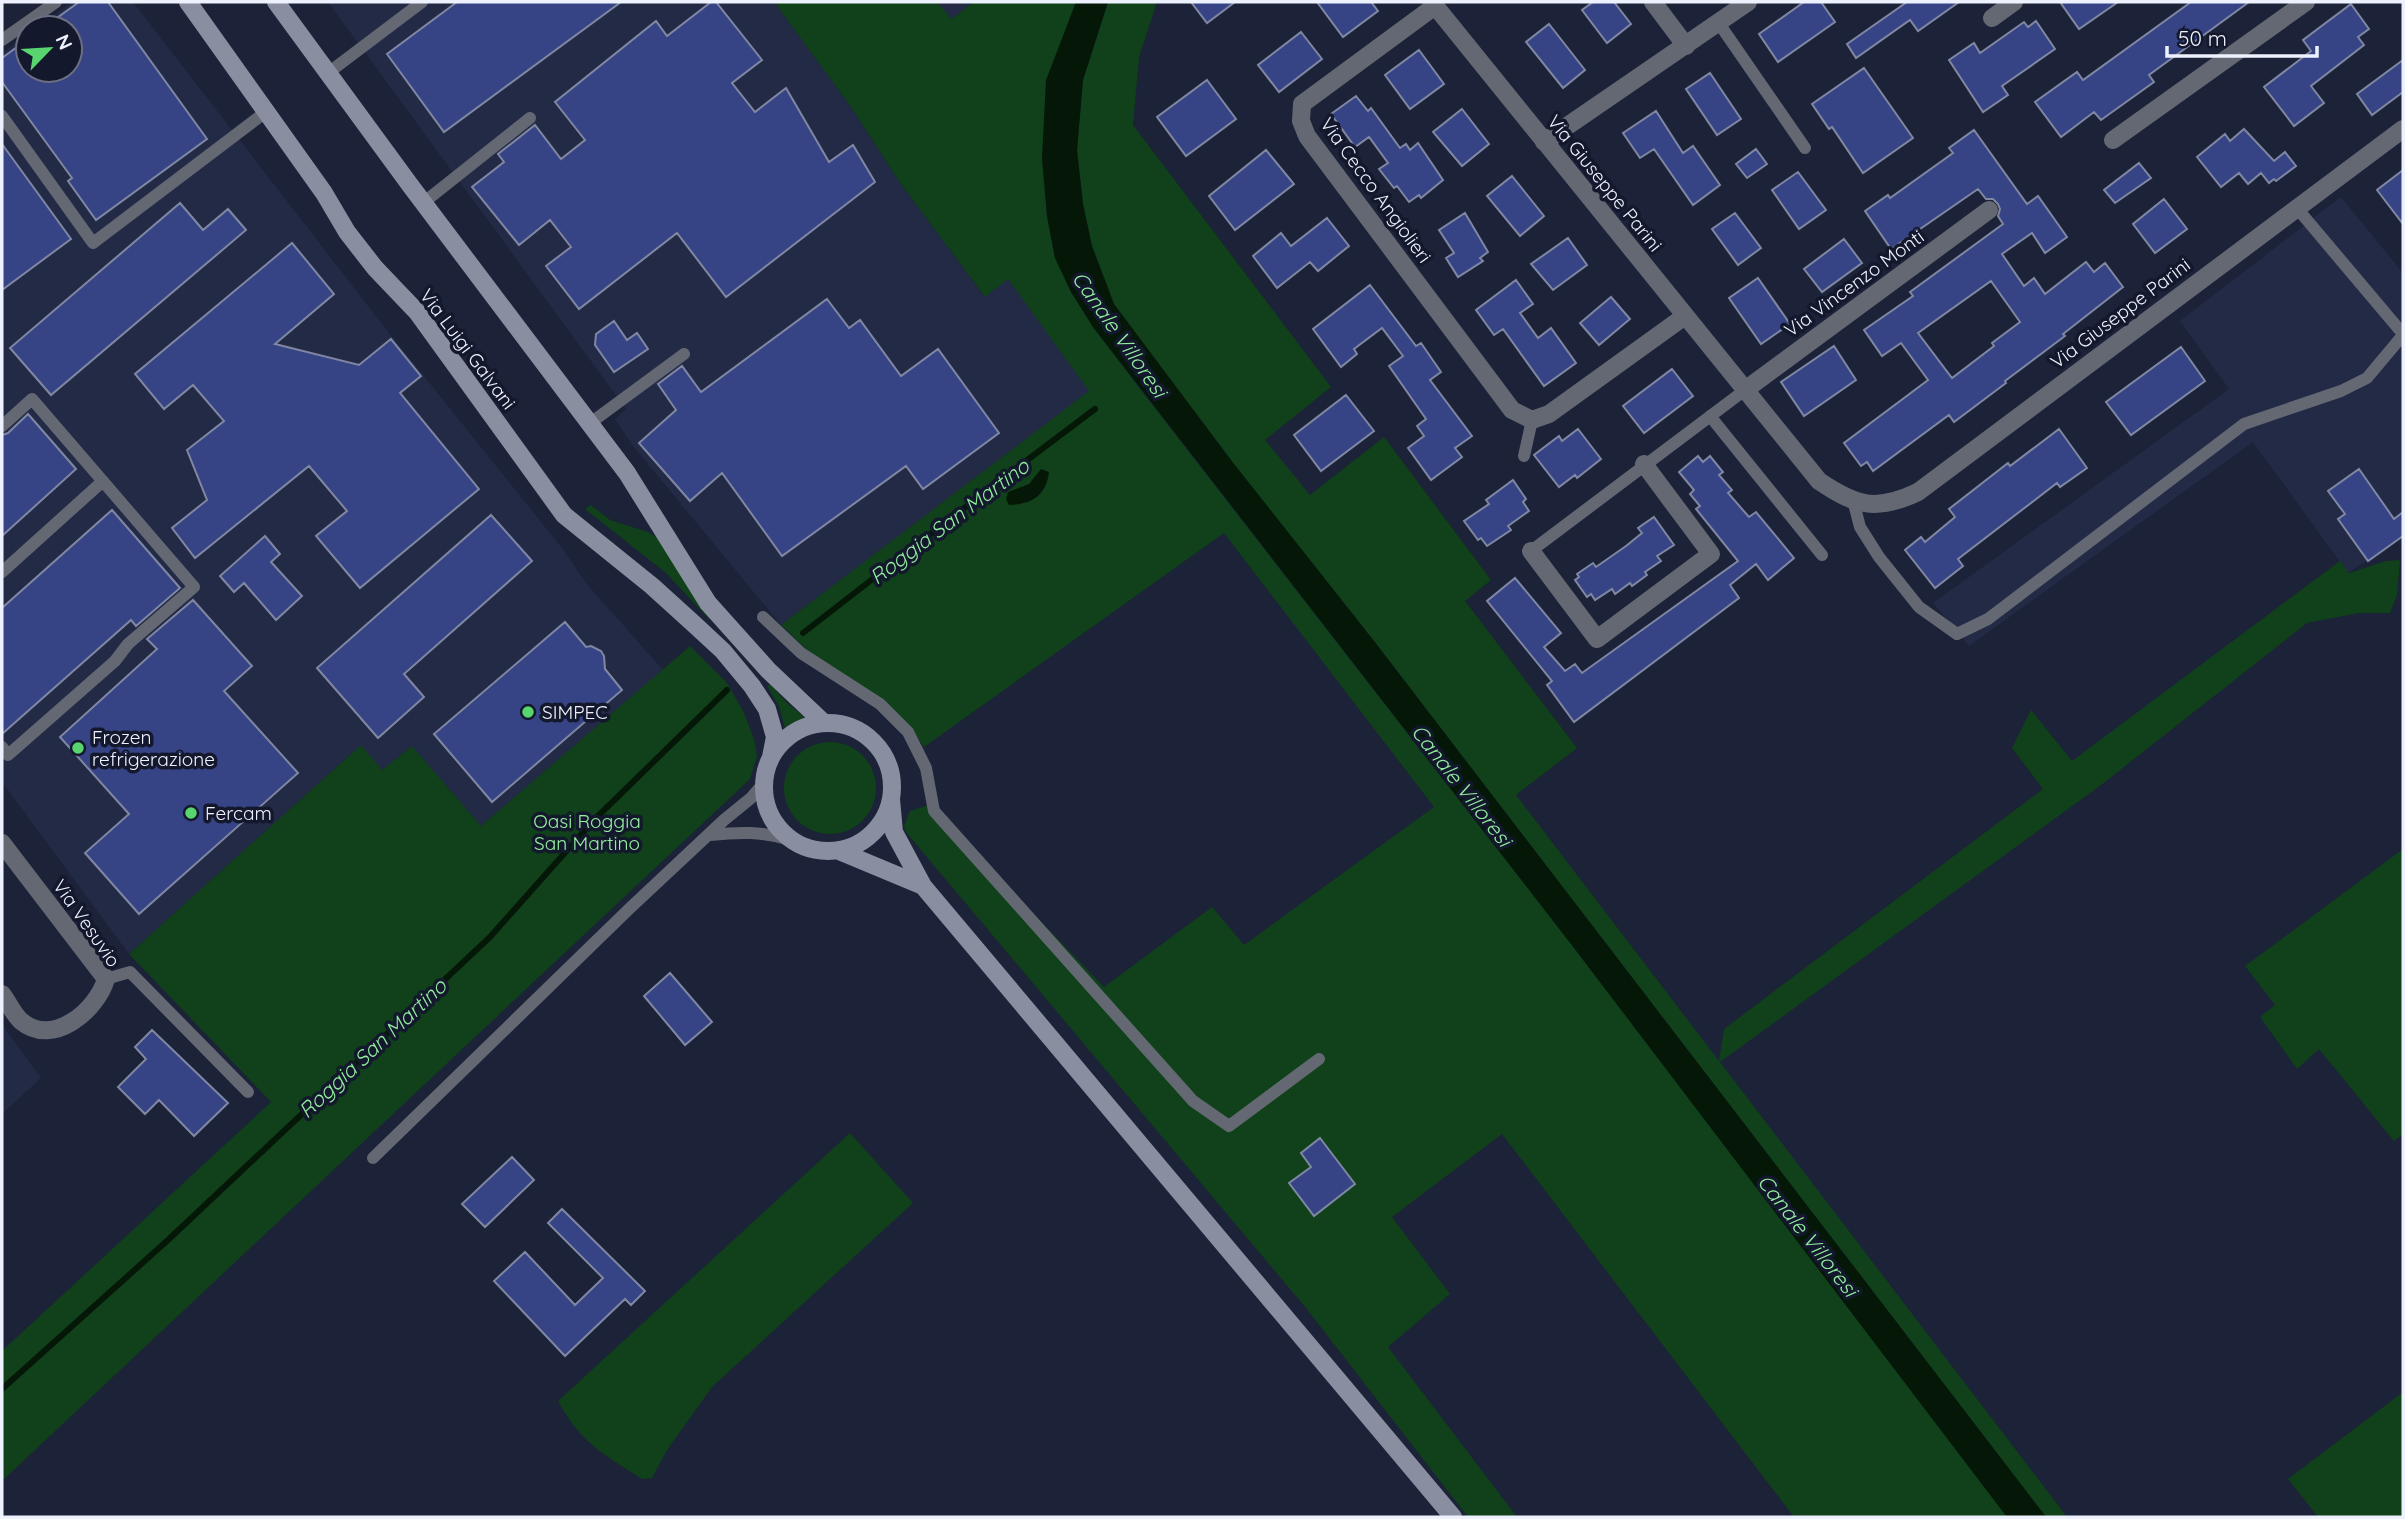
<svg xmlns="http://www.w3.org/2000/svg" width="2405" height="1519" font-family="Quicksand,sans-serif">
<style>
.built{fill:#232a46}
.green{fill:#10411a}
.water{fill:#051807}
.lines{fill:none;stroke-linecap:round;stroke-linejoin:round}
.stream{stroke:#051807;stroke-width:6}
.building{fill:#364485;stroke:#7f87a2;stroke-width:2;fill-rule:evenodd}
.lane{stroke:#646873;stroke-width:12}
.street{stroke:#646873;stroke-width:18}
.secondary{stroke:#898ea1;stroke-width:18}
.poi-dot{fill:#59d56f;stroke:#13182d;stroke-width:2.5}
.labels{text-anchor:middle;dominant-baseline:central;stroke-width:7;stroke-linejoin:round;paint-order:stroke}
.street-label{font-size:19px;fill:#eef2fe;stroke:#13182d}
.poi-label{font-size:19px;fill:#eef2fe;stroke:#13182d;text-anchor:start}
.park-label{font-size:19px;fill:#96f0a0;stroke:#13182d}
.water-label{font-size:21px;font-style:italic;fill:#92ec9d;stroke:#13182d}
</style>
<rect width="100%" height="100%" fill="#1c2237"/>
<path class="built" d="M72,2H133L382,324L562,548L586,583L663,670L481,826L412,746L382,770L360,746L129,954L2,782V53L28,34V70H70V28H36Z
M328,2H774L851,107L898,180L984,296L1008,278L1090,391L781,625L633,446L615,419L626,409Z
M937,2H973L952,19Z
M2341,197L2403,273V536L2348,573L2253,442L1969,646L1933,603L2229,389L2180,321Z
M2,1025L41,1078L2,1114Z"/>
<path class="green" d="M774,2H937L952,19L973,2H1076L1064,34L1042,158L1047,216L1055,258L1071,292L1093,327L1133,380L1571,944L2007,1517H1794L1502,1134L1392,1217L1450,1294L1388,1347L1517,1517H1468L1306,1308L905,831L904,826L910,811L929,805L1104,987L1212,907L1244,945L1434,807L1224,533L924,747L913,731L806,649L781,625L1089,391L1008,279L985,297L898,180L851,107Z
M1108,2H1157L1139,57L1133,125L1331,387L1265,440L1310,495L1384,437L1491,580L1465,601L1577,748L1516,795L1719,1061L1724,1029L2043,789L2012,748L2031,710L2072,761L2340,561L2349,573L2386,561L2400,560L2397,595L2390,613H2359L2307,623L2101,785L1720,1062L2067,1517H2046L1374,641L1234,464L1114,304L1092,246L1083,204L1077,150L1083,80Z
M591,505L610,520L648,532L658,538L712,617L709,619L666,573L585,509Z
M690,646L727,683L744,713L754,739L757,756L750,779L2,1481V1351L271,1102L129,954L361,745L382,770L412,746L481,826Z
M770,684L788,704L804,717L785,728L779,706L767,686Z
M784 788a46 46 0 1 1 92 0a46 46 0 1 1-92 0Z
M2403,849V1134L2394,1141L2319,1049L2297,1069L2260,1017L2275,1005L2245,966Z
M850,1133L913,1203L712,1387L667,1450L652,1478L642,1479C603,1454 581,1443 558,1401Z
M2403,1392V1517H2318L2288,1479Z"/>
<path class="water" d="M1076,2H1108L1083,80L1077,150L1083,204L1092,246L1114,304L1234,464L1374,641L2046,1517H2007L1571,944L1093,327L1071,292L1055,258L1047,216L1042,158L1046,80Z
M1041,469L1049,472C1046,496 1032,504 1009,505L1006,499L1008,492L1029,484Z"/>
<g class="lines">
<path class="stream" d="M803,633L990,488L1095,409
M2,1389L168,1240L490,937L595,819L727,690"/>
</g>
<path class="building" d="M79,2H108L207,139L96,220L68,181L72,178L2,82V58L28,39V70H70V28H43Z
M457,2H621L444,132L387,54Z
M711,2H716L762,60L732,83L755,112L786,88L829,162L853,145L875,182L726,297L677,233L579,309L546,266L571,247L550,220L519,245L472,187L504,162L498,154L535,125L561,159L585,140L555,102L656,21L667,36Z
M1191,2H1235L1207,23Z
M1317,2H1371L1378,11L1343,37Z
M1593,2H1614L1631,24L1607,43L1582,10Z
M1804,2H1821L1835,22L1778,62L1759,34Z
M1907,2H1959L1918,31L1910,20L1856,58L1847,44Z
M2060,2H2118L2079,29Z
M2191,2H2249L2149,75L2154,82L2101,120L2094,112L2061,137L2035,102L2077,72L2083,80Z
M2351,4L2369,29L2358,37L2364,45L2311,86L2324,103L2294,126L2264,87L2311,51L2303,40Z
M2036,21L2055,49L2002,86L2008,95L1983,112L1949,60L1974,43L1980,53L2024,22L2028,27Z
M1549,24L1585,70L1563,88L1526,42Z
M1301,32L1322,59L1279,92L1258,65Z
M1419,50L1444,84L1410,109L1385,75Z
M2403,60V92L2372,115L2357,94Z
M1864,68L1913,138L1863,173L1832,127L1829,129L1812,104Z
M1710,73L1741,119L1717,135L1686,89Z
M1207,80L1236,119L1186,156L1157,117Z
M1356,96L1368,111L1371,108L1400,148L1406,144L1410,150L1418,143L1443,180L1421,198L1419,195L1409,202L1397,186L1394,188L1379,169L1388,163L1369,137L1355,147L1331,114Z
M1462,109L1489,144L1462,166L1433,132Z
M1656,111L1683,153L1693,146L1720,185L1693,205L1654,149L1640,158L1623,133Z
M2244,129L2274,161L2285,152L2296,166L2276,181L2274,179L2269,183L2261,173L2248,184L2239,173L2221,187L2197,157L2225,134L2230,141Z
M1974,130L2027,204L2038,196L2067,237L2045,253L2032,233L2002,254L2024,286L2034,278L2045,294L2086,262L2094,272L2105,263L2123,287L2063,334L2065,336L2005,381L2006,383L1954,422L1949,415L1873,471L1867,462L1861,466L1844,443L1928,380L1901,343L1882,356L1864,330L1913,296L1910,292L2003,224L1998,216L2000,209L1998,204L1993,199H1986L1978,189L1891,249L1865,211L1888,195L1890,198L1953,153L1949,148ZM1991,281L2020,322L1992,343L1994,346L1952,378L1918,333Z
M2,144L71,239L2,290Z
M1756,149L1767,164L1747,178L1736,164Z
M1266,150L1294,184L1235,230L1209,196Z
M2139,163L2151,178L2115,203L2104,190Z
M2403,170V224L2377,190Z
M1798,172L1826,210L1799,229L1772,190Z
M1512,176L1544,216L1520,236L1487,196Z
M2164,199L2187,229L2155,253L2133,224Z
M180,203L203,230L228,209L246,230L51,395L10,348Z
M1465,213L1488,252L1480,258L1483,261L1458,277L1446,258L1454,253L1439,230Z
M1735,213L1761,248L1738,265L1712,229Z
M1327,218L1349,246L1318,271L1310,262L1277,288L1253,256L1281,233L1291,246Z
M1568,238L1587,265L1553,290L1531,264Z
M1844,239L1862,263L1822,292L1804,269Z
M292,243L334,294L275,344L359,365L391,339L421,376L400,393L479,489L360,588L316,536L347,511L309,466L195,558L172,528L207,500L187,450L224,421L193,385L164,409L135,374Z
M1758,278L1790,324L1761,344L1729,298Z
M1516,280L1533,304L1520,313L1538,338L1551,328L1576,363L1544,386L1503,329L1494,335L1476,310Z
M1370,285L1416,346L1421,343L1441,372L1430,380L1472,436L1455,448L1462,457L1431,480L1408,448L1424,436L1417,426L1426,419L1389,366L1403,356L1382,328L1354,349L1357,354L1341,367L1313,329Z
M1611,297L1630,319L1599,345L1580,323Z
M827,299L849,328L860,320L901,376L938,349L999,433L923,489L906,466L782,556L722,473L690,501L639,443L676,410L658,384L682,366L701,392Z
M614,321L627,340L637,333L648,349L614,372L595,345L596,334Z
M1834,346L1856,380L1804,416L1781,382Z
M2181,347L2205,381L2131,435L2106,402Z
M1672,369L1693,396L1644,433L1623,406Z
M1346,395L1374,431L1321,471L1294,435Z
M28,414L76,469L2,536V435L8,433Z
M1578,429L1601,459L1577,478L1575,475L1559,487L1534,455L1559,436L1562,441Z
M2059,429L2087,468L2060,487L2057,483L1958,559L1963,566L1935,588L1905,550L1921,537L1925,542L1955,517L1949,509L2008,463L2010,466Z
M1698,456L1703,462L1710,456L1723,472L1719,475L1732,490L1728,493L1749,517L1756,512L1794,558L1768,580L1756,564L1730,585L1739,598L1574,722L1547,685L1552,681L1487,601L1515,578L1561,633L1544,647L1565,671L1575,664L1582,673L1738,561L1696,509L1700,506L1690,494L1694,490L1679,472Z
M2359,469L2394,519L2403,512V536L2368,561L2338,519L2345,514L2328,491Z
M1513,480L1526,499L1523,502L1529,511L1508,526L1511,530L1487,546L1481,538L1478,540L1464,521L1489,504L1486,500Z
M112,510L180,588L136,626L131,620L2,734V608Z
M491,515L532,561L404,674L424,697L378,738L317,668Z
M1654,517L1674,545L1657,556L1661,561L1645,572L1647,575L1632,586L1630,583L1615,594L1612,589L1595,600L1591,594L1587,597L1575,580L1579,577L1577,574L1593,563L1596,567L1626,546L1642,533L1638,528Z
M265,536L280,554L271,562L302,596L276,620L244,583L234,592L220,576Z
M193,600L252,666L224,691L298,773L139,914L85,853L129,814L60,737L157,649L147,639Z
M565,622L586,647L591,646L601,651L604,656L605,669L622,690L492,802L434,734Z
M670,973L712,1022L685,1045L644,996Z
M152,1030L228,1103L194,1136L159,1100L145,1114L118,1087L146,1059L135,1047Z
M1320,1138L1355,1184L1314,1216L1289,1183L1311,1167L1301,1153Z
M512,1157L534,1180L485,1227L462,1204Z
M562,1209L645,1291L631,1305L625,1299L565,1356L494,1281L525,1252L575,1305L603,1278L548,1223Z"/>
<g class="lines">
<path class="lane" d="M1718,22L1805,148
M2,40L56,2
M328,73L422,2
M2,116L93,243L267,111
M423,203L530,118
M2296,207L2403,334
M1710,416L1822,555
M589,424L684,354
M2,426L32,399L194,587L128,644L115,661L8,755L2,747
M1524,456L1532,420
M1853,500L1860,527L1879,557L1919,607L1957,634L1988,619L2244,424L2341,391L2367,378L2403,335
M1531,551L1745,390
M2,572L103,481
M763,617L801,653L880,704L908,732L926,768L934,811L1193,1101L1229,1126L1319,1059
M710,835C738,832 763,831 791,840
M106,979L130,972L248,1092
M373,1158L629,909L724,820L751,798L764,783"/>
<path class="street" d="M1432,2L1819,481C1856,506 1876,512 1918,492L2403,129
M1653,2L1686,46
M1435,6L1302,104L1301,121L1307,136L1512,410L1532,420L1549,414L1685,316
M1992,18L2014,2
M2113,140L2306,2
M1544,142L1748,2
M1745,390L1989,210
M1531,551L1597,639L1711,554L1644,464
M2,843L106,979C97,1010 53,1048 21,1021C14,1015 8,1002 2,994"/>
<path class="secondary" d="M188,2L324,193L347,232L375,268L417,312L564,515L652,586L695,625L723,651L752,686L767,709L775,737L771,757
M276,2L410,185L627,473L708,603L768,670L824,723
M764 787a64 64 0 1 1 128 0a64 64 0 1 1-128 0Z
M891,799L894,832L923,886L1453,1517
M839,851L923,886"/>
</g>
<g class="poi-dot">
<circle cx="528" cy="712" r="7"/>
<circle cx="78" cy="748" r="7"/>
<circle cx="191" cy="813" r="7"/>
</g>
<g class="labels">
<g class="street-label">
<text transform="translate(1605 183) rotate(51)">Via Giuseppe Parini</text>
<text transform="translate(1376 190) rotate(54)">Via Cecco Angiolieri</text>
<text transform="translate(1854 283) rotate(-36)">Via Vincenzo Monti</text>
<text transform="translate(2120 313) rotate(-37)">Via Giuseppe Parini</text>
<text transform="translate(468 349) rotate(53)">Via Luigi Galvani</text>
<text transform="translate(87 923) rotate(55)">Via Vesuvio</text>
</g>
<g class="poi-label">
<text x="542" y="712">SIMPEC</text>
<text x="92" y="737">Frozen<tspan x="92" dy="22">refrigerazione</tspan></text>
<text x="205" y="813">Fercam</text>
</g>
<g class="park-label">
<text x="587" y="821">Oasi Roggia<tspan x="587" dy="22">San Martino</tspan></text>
</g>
<g class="water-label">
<text transform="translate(1120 334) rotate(55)">Canale Villoresi</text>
<text transform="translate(949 521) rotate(-37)">Roggia San Martino</text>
<text transform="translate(1462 785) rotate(52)">Canale Villoresi</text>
<text transform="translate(372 1048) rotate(-43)">Roggia San Martino</text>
<text transform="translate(1808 1235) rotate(52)">Canale Villoresi</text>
</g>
</g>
<rect width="2405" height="1519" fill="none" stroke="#eef2fe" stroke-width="7"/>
<g transform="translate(49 49) rotate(65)"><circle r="33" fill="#13182d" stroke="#6b6f81" stroke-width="2"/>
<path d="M0-5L12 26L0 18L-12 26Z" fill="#59d56f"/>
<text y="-10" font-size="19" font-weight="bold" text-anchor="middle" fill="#eef2fe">N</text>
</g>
<path d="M2167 46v10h150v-10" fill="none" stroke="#eef2fe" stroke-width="3.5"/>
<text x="2178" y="46" font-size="21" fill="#eef2fe" stroke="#13182d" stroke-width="5" paint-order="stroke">50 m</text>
</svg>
